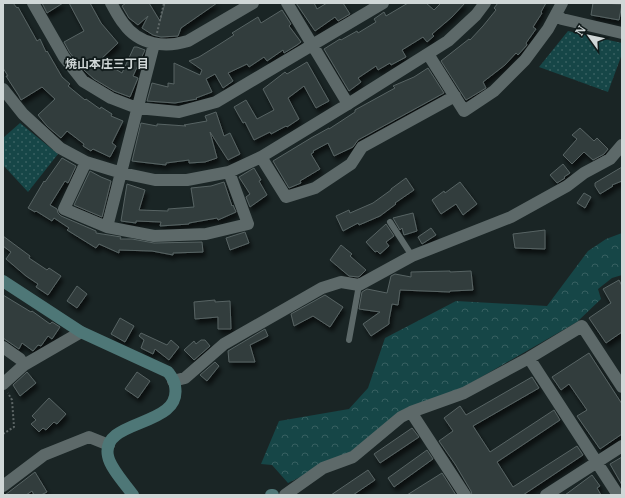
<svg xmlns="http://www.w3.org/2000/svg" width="625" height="498" font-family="Merriweather,'Noto Sans JP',serif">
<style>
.grass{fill:url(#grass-dots)}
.forest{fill:url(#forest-crowns)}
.building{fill:#313c3c;stroke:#586464;filter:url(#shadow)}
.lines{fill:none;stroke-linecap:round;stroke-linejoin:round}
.path{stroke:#5d6666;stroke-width:2;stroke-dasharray:2 2;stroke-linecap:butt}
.lane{stroke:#5d6969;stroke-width:6}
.street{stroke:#5d6969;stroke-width:12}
.secondary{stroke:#4e7777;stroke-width:12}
.labels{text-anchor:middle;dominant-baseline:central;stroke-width:3.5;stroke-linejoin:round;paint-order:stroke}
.neighbourhood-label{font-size:12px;font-weight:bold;fill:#d0d7d7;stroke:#111b1b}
</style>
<defs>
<pattern id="grass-dots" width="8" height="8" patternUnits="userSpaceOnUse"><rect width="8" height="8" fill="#164647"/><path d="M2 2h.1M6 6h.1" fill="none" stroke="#376061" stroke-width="1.8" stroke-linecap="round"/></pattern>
<pattern id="forest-crowns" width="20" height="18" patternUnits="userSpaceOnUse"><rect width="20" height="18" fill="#164647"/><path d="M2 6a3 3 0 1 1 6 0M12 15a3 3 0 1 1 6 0" fill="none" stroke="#376061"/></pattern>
<filter id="shadow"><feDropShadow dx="2.5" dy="4.5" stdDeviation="2" flood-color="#0009"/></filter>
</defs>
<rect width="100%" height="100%" fill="#1a2525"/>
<path class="grass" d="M568,31L622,43V54L608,92L539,67Z
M20,123L58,154L28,192L3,165V138Z"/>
<path class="forest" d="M622,233V275L612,278L598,289L601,299L577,322L349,453L288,483L272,465L261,464L279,421L349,409L368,388L385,338L456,301L547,306L588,251L606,239Z"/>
<path class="building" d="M3,3H13L17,8L18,7L37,41L40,39L46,52L47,51L62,77L70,84L68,86L85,100L86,99L100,109L101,107L112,114L111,116L123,121L112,143L116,146L110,157L93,149L91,151L83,146L84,144L67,131L61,138L47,126L38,115L55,99L42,87L21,100L19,96L6,76H8L3,68Z
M42,3H63L47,13Z
M69,3H90L101,23L118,43L100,60L122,73L134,47H137L145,50L133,76L138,78L130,97L114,91L94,79L85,71L70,53L64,42L84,31Z
M126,3H149L160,21L165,3H217L181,28L178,36L161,37L153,35L142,28L148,16L138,25L129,18L122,6Z
M296,3H314L317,9L327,3H343L350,14L338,21L335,17L315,31Z
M408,3H426L434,10L441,3H465L452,17L432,34L434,36L427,42L423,37L402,50L406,57L391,65L390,63L378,70L376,66L358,78L361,82L349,91L324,49L340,39L341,40L357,31L358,33L376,22L374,19L384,12L386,16Z
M498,3H546L541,12L542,13L533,27L536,29L526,43L527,45L518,55L516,53L505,65L483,82L486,88L466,100L441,61L469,39L470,40L483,26L496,10L494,8Z
M593,3L622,4L619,20L591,15Z
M282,10L291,24L289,26L301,42L297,45L284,53L283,50L267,61L264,57L249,67L247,64L228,73L233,81L223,88L215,74L206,79L212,92L196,98L197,99L175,103L147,101L152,83L168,87V83L174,84V63L200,75L202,70L189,61L199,57L220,44L234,35L232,33L258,17L261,23Z
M307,62L329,101L316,108L304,86L288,98L299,119L287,127L286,126L271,134L270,132L254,140L245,122L243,123L234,107L246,100L257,119L274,110L263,89L285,72L287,74Z
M428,68L444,93L358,140L353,147L334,156L328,143L313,151L314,152L311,154L320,169L300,181L301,183L289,188L273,161L311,138L329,128V129L355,112V110L395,88L393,86L414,77Z
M216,112L224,136L230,133L240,154L228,160L210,132L217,158L205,162L189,163V160L166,163V165L132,161L141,123L157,126V124L186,126L184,125L207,121L205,116Z
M580,128L594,141L597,138L608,149L604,154L593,160L584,152L572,164L563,155L577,139L572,135Z
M62,158L76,166L68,183L65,181L50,205L57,209L58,213L61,216L96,231V233L121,237L120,239H132L154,243L202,242L203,252L173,253V255L152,251L119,250V253L99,244L96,248L67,230L69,228L54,218L52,221L36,211L35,212L28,208L44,181L45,182Z
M563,164L570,173L564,177L565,178L557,183L550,175Z
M622,167V181L612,185L613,186L600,194L595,186V183Z
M254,168L261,180L259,181L267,195L250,207L246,197L250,194L239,177Z
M90,171L101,177L111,181L102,217L74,205Z
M406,178L414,190L395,203L396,204L380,216L359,225L358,223L343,231L336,216L349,210L350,213L373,203L391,190V189Z
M224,182L232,206L233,205L236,212L218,220L217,218L189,223V224L160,226L161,222L136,221V223L121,221L127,184L145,190L139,210L168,211V209L194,207L191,188L211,186Z
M460,182L477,204L463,215L456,204L441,214L432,200L444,191L445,193Z
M584,193L591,197L585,208L577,203Z
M413,213L417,231L404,235L402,228L400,230L393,218Z
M386,224L394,236L386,242L389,246L380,254L377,251L375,252L366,242Z
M431,228L436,235L422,244L418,237Z
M545,230V249L515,248L513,234Z
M245,232L249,243L230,250L226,238Z
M3,236L30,256L29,258L47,270L49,268L61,276L48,295L36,287L38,284L26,276L6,259L11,252L3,246Z
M341,245L352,254L350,256L366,270L360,276L358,277L349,276L330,260Z
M450,271V272L471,271L473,290L450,291V292L400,290L398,305L392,304L389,320V324L371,336L363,324L380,312L359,309L362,292L367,289L387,293L391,276L395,274L411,277V272Z
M619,280L622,286V332L606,343L589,318L611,303L603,289Z
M77,286L87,294L77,308L67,301Z
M3,295L31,312L32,311L50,324L52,322L60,327L52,339L48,336L41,346L38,345L33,351L22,343L19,349L3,338Z
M325,295L343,307L330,327L313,316L294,326L291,314Z
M215,300V302L230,301L231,329H218V317L195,319L194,302Z
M120,318L134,326L125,342L111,334Z
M265,329L268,336L250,345L255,362H229L228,351Z
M141,333L167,345L171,340L179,347L169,360L155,349L153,354L141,348L144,340L139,336Z
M201,340H205L210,346L194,360L184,350L194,341L196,344Z
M589,353L622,404V434L600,449L577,416L587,410L569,384L561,390L552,377Z
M215,362L219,366L207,381L200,375Z
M27,372L36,383L20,396L13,385Z
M137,372L150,381L138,398L125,389Z
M532,377L539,388L473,426L490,452L554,410L560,420L497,462L513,487L577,446L583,455L523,495H472L471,491L455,464L439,441L453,431L444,418L460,406L466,415Z
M49,398L66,414L57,424L54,422L46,430L43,428L39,432L31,424L36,420L32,416Z
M412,428L419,437L380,463L374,454Z
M427,450L433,459L394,487L388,478Z
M622,457V485L610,464Z
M368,470L375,480L353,495H331Z
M35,472L47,492L41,495H34L32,491L26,495H5Z
M442,473L456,495H407Z
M592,475L600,486L597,488L601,495H565Z"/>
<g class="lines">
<path class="path" d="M157,33L164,3
M3,434L14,427L12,400L8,393"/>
<path class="lane" d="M390,222L412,256
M349,340L359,285"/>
<path class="street" d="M33,3L64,57L83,81L111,98L137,108L179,112L216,102L383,3
M111,3C115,10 119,18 124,24C139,45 165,48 188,41L253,3
M287,3L348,104
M556,15L562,19L622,33
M428,54L464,111L494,91L525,60L548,29L562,3
M3,89L23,114L60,148L86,162L122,173L155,180H187L229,172L261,157L348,104L448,41L476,15L485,3
M261,157L286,197L315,188L351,164L362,147L455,96
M86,162L64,209L107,227L154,236L206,234L248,224L229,172
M107,227L154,44
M3,347L20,359L24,365
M529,358L618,495
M173,381L185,378L224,344L322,288L341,282L359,285L412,256L511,217L567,186L584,173L610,159L622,145
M3,384L24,365L81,332
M411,412L465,495
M3,486L44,455L89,437L109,445
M285,495L323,468L353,457L401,417L411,412L464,393L529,358L582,326L622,387
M546,495L622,446"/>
<path class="secondary" d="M3,281L81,332L168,372C171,376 175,381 175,386C183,428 100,418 108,456C110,468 126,485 133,495
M271,495H273"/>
</g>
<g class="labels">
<g class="neighbourhood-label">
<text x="107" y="63">焼山本庄三丁目</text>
</g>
</g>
<rect width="625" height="498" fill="none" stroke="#d0d7d7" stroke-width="8"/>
<g transform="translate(589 36) rotate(303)" stroke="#111b1b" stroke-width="3" paint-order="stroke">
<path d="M0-3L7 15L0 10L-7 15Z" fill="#d0d7d7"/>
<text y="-6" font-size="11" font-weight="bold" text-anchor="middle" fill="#d0d7d7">N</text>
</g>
</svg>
